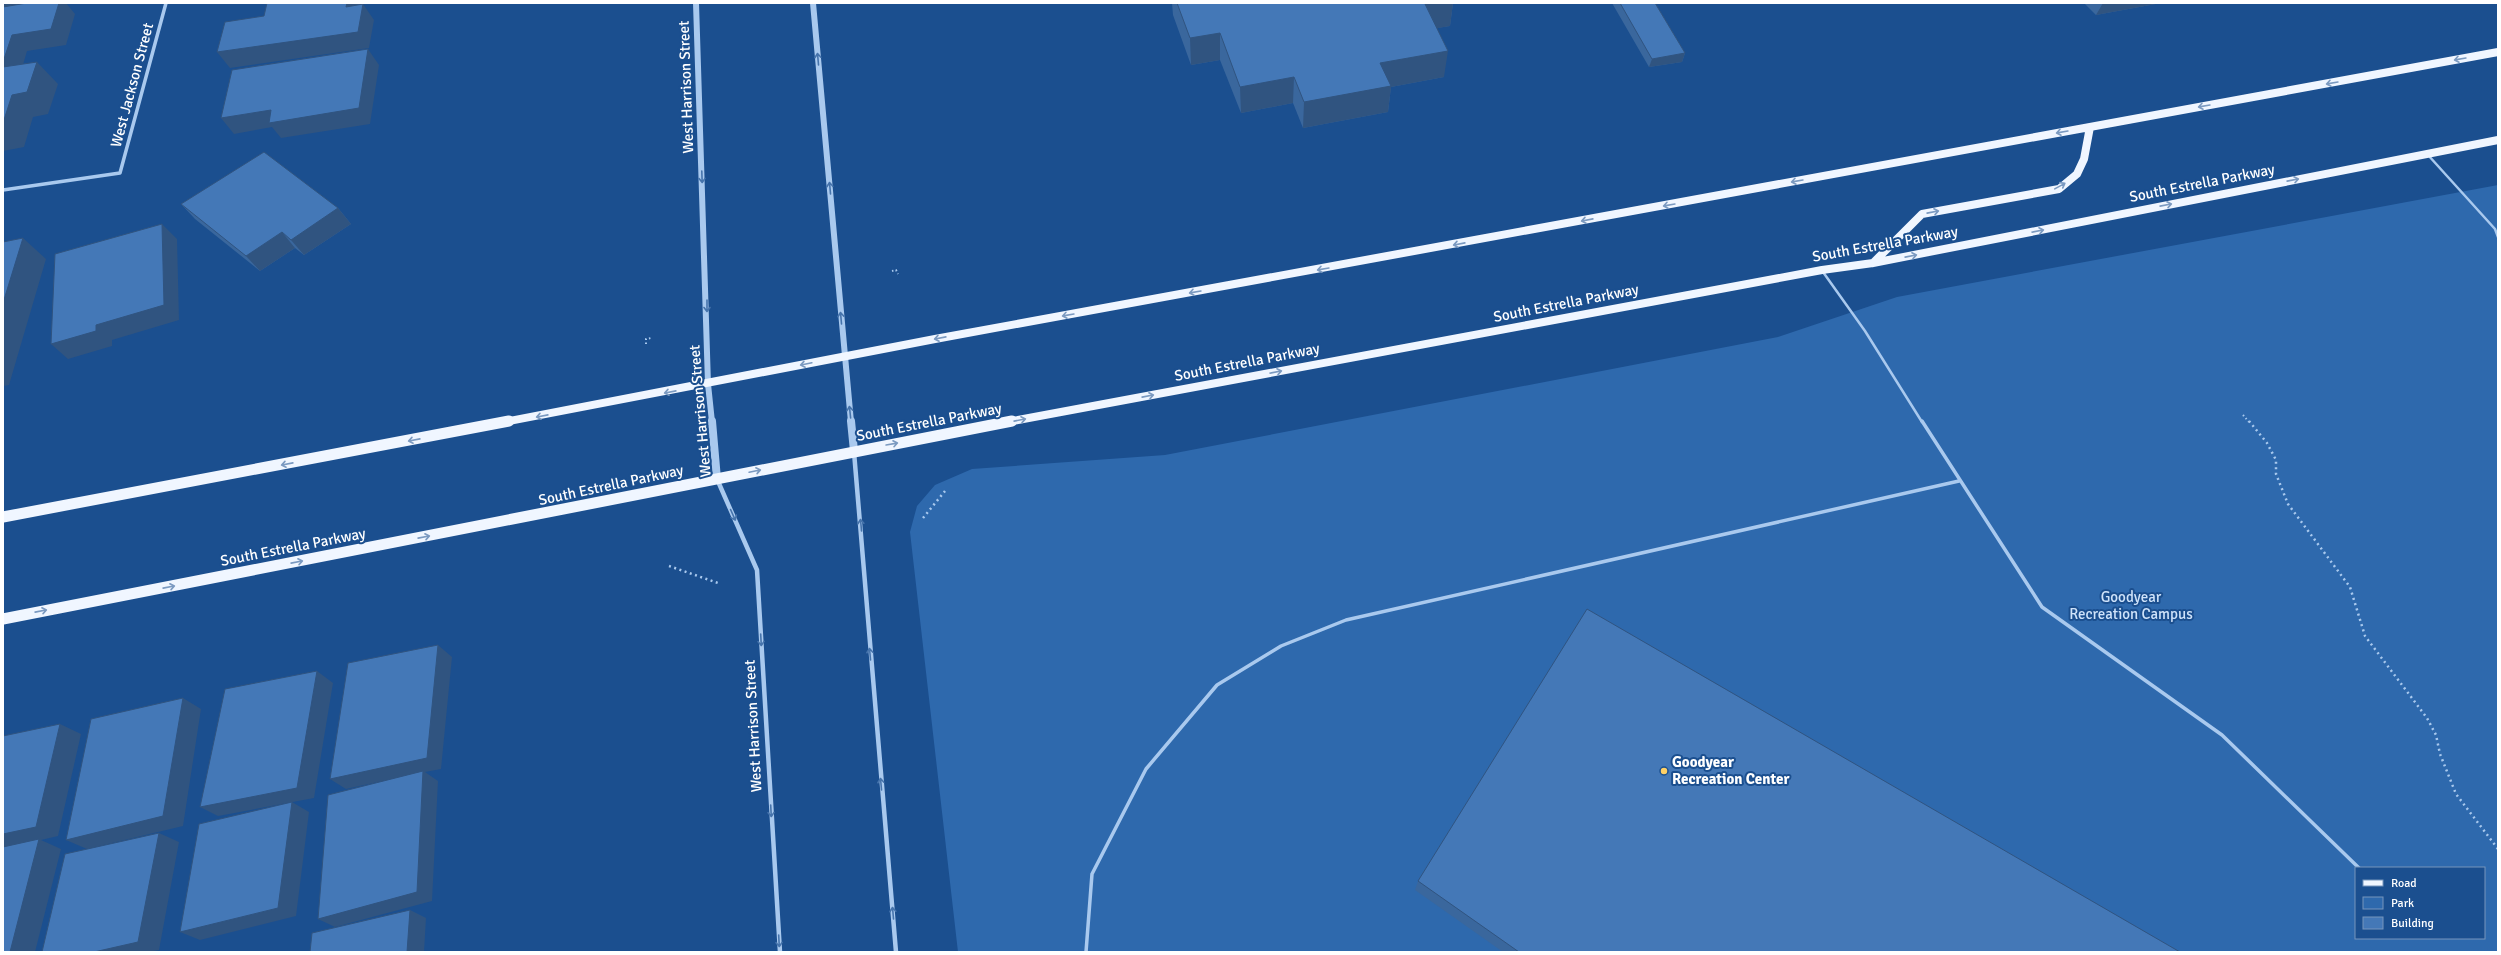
<svg xmlns="http://www.w3.org/2000/svg" width="2501" height="955" font-family="Signika,sans-serif">
<style>
.green{fill:#2e69ad;fill-rule:evenodd}
.lines{fill:none;stroke-linecap:round;stroke-linejoin:round}
.path-far1{stroke:#a9c9ee;stroke-width:2;stroke-dasharray:1.5 2.5;stroke-linecap:butt}
.path{stroke:#a9c9ee;stroke-width:2.5;stroke-dasharray:2 3.5;stroke-linecap:butt}
.service-far1{stroke:#a9c9ee;stroke-width:2.5}
.service{stroke:#a9c9ee;stroke-width:3.5}
.minor-far1{stroke:#a9c9ee;stroke-width:3.5}
.minor{stroke:#a9c9ee;stroke-width:4.5}
.tertiary-far1{stroke:#a9c9ee;stroke-width:6}
.tertiary{stroke:#a9c9ee;stroke-width:8}
.primary-far1{stroke:#f0f6ff;stroke-width:8}
.primary{stroke:#f0f6ff;stroke-width:11}
.wall{fill:#3a679d}
.shaded-wall{fill:#305480}
.building{fill:#4478b7;stroke:#305480}
.oneway{stroke:#4674ac}
.oneway2{stroke:#7b9ac1}
.poi-dot{fill:#ffd166;stroke:#1b4f8f;stroke-width:1.5}
.labels{text-anchor:middle;dominant-baseline:central;stroke-width:4;stroke-linejoin:round;paint-order:stroke}
.street-label{font-size:15px;fill:#fff;stroke:#1b4f8f}
.park-label{font-size:15px;fill:#cfe3fa;stroke:#1b4f8f}
.poi-label{font-size:15px;font-weight:bold;fill:#fff;stroke:#1b4f8f;text-anchor:start}
</style>
<rect width="100%" height="100%" fill="#1b4f8f"/>
<path class="green" d="M2498,185V952H958L910,532L917,506L935,485L972,469L1165,455L1778,337L1897,297ZM2356,868H2484V938H2356Z"/>
<g class="lines">
<path class="path-far1" d="M892,271L896,270L898,274
M646,344V339L651,338
M2243,415L2249,422"/>
<path class="path" d="M2249,421L2267,443L2276,460V474L2288,504L2350,587L2365,636L2427,718L2436,735L2440,754L2456,794L2498,849
M923,518L945,491
M669,566L718,583"/>
<path class="service-far1" d="M2428,155L2495,229L2498,237
M1823,272L1865,331L1922,422"/>
<path class="service" d="M1922,421L2042,607L2222,735L2359,868
M1086,952L1092,874L1146,769L1217,685L1281,646L1346,620L1959,481"/>
<path class="minor-far1" d="M3,190L120,173L166,3"/>
<path class="minor" d="M854,452L896,952
M717,479L757,570L780,952"/>
<path class="tertiary-far1" d="M696,3L708,384L712,422
M813,3L851,422"/>
<path class="tertiary" d="M712,421L717,479
M851,421L854,451"/>
<path class="primary-far1" d="M1873,263L1922,214L2059,189L2077,174L2084,159L2090,127
M504,422L935,339L2498,52
M1007,422L1822,270L1873,263L2498,140"/>
<path class="primary" d="M3,517L509,421
M3,619L1012,421"/>
</g>
<path class="wall" d="M1172,3H1453L1450,26L1437,28L1444,77L1391,87L1388,112L1303,128L1293,103L1241,113L1220,60L1191,65L1173,15Z
M1612,3H1655L1685,53L1682,62L1649,67Z
M2084,3H2161L2096,15Z
M181,204L338,208L351,224L304,255L295,248L260,271L195,219Z
M1418,881L2180,952H1503L1415,890Z"/>
<path class="shaded-wall" d="M3,3H58L3,11Z
M59,3H66L75,14L66,45L27,51L20,75L3,78V59L12,35Z
M347,3H361L357,23L346,7Z
M1433,3H1453L1450,26L1421,31L1425,4Z
M2103,3H2161L2096,15Z
M363,4L374,20L369,48L230,68L217,52Z
M1220,33V60L1191,65L1190,38Z
M368,49L379,65L370,124L281,138L272,127L234,134L221,118Z
M1448,51L1444,77L1391,87L1388,112L1303,128L1304,102L1380,63Z
M1685,53L1682,62L1649,67L1652,59Z
M37,62L58,84L48,114L33,117L24,147L3,151V123L12,95Z
M1294,77L1293,103L1241,113L1240,87Z
M338,208L351,224L304,255L291,240Z
M162,224L177,239L179,320L112,340V346L68,359L51,344L96,325Z
M282,232L295,248L260,271L246,256Z
M23,238L46,259L9,385L3,386V303Z
M438,645L452,657L441,769L425,772L438,781L432,901L335,927L318,919L423,772L346,789L330,779Z
M317,671L333,683L314,798L218,816L200,807Z
M183,698L201,709L183,826L87,849L66,840Z
M60,724L81,734L58,836L41,840L61,849L35,952H10L3,849V834Z
M292,802L309,812L296,916L200,940L180,932Z
M159,833L179,842L159,950L149,952H94Z
M410,910L426,918L424,952H407Z"/>
<path class="building" d="M27,3H59L51,29L12,35L4,59H3V7Z
M267,3H347L346,7L363,4L358,32L217,52L225,22L264,16Z
M1177,3H1433L1425,4L1448,51L1380,63L1391,86L1304,102L1294,77L1240,87L1220,33L1190,38Z
M1620,3H1655L1685,53L1652,59Z
M368,49L359,108L269,123L271,110L221,118L232,70Z
M37,62L27,92L12,95L3,123V67Z
M264,152L338,208L291,240L282,232L246,256L181,204Z
M162,224L164,305L96,325V331L51,344L55,254Z
M23,238L3,303V242Z
M1587,609L2180,952H1519L1418,881Z
M438,645L427,758L330,779L348,663Z
M317,671L297,788L200,807L225,689Z
M183,698L163,816L66,840L91,719Z
M60,724L36,827L3,834V736Z
M423,771L417,892L318,919L328,795Z
M292,802L278,908L180,932L199,824Z
M159,833L138,942L94,952H42L65,854Z
M39,839L10,952H3V847Z
M410,910L407,952H310L312,933Z"/>
<defs><path id="oneway-shaft" d="M-6 0H5M1.5-3L5.5 0L1.5 3" fill="none" stroke-width="1.6" stroke-linecap="round" stroke-linejoin="round"/></defs>
<g class="oneway">
<use href="#oneway-shaft" transform="translate(818 59) rotate(-95)"/>
<use href="#oneway-shaft" transform="translate(702 177) rotate(88)"/>
<use href="#oneway-shaft" transform="translate(830 188) rotate(-95)"/>
<use href="#oneway-shaft" transform="translate(707 306) rotate(90)"/>
<use href="#oneway-shaft" transform="translate(841 318) rotate(-95)"/>
<use href="#oneway-shaft" transform="translate(850 412) rotate(-96)"/>
<use href="#oneway-shaft" transform="translate(733 515) rotate(66)"/>
<use href="#oneway-shaft" transform="translate(861 525) rotate(-95)"/>
<use href="#oneway-shaft" transform="translate(761 640) rotate(87)"/>
<use href="#oneway-shaft" transform="translate(870 654) rotate(-95)"/>
<use href="#oneway-shaft" transform="translate(881 784) rotate(-95)"/>
<use href="#oneway-shaft" transform="translate(771 811) rotate(87)"/>
<use href="#oneway-shaft" transform="translate(893 913) rotate(-95)"/>
<use href="#oneway-shaft" transform="translate(779 941) rotate(87)"/>
</g>
<g class="oneway2">
<use href="#oneway-shaft" transform="translate(2460 59) rotate(170)"/>
<use href="#oneway-shaft" transform="translate(2332 83) rotate(170)"/>
<use href="#oneway-shaft" transform="translate(2204 106) rotate(170)"/>
<use href="#oneway-shaft" transform="translate(2062 132) rotate(170)"/>
<use href="#oneway-shaft" transform="translate(2293 180) rotate(-11)"/>
<use href="#oneway-shaft" transform="translate(1797 181) rotate(170)"/>
<use href="#oneway-shaft" transform="translate(2060 186) rotate(-29)"/>
<use href="#oneway-shaft" transform="translate(1669 205) rotate(170)"/>
<use href="#oneway-shaft" transform="translate(2166 205) rotate(-11)"/>
<use href="#oneway-shaft" transform="translate(1933 212) rotate(-11)"/>
<use href="#oneway-shaft" transform="translate(1587 220) rotate(169)"/>
<use href="#oneway-shaft" transform="translate(2038 231) rotate(-11)"/>
<use href="#oneway-shaft" transform="translate(1459 244) rotate(169)"/>
<use href="#oneway-shaft" transform="translate(1911 256) rotate(-11)"/>
<use href="#oneway-shaft" transform="translate(1323 269) rotate(170)"/>
<use href="#oneway-shaft" transform="translate(1195 292) rotate(170)"/>
<use href="#oneway-shaft" transform="translate(1068 315) rotate(170)"/>
<use href="#oneway-shaft" transform="translate(940 338) rotate(169)"/>
<use href="#oneway-shaft" transform="translate(806 364) rotate(168)"/>
<use href="#oneway-shaft" transform="translate(1276 372) rotate(-11)"/>
<use href="#oneway-shaft" transform="translate(670 392) rotate(169)"/>
<use href="#oneway-shaft" transform="translate(1148 396) rotate(-11)"/>
<use href="#oneway-shaft" transform="translate(542 416) rotate(169)"/>
<use href="#oneway-shaft" transform="translate(1020 420) rotate(-11)"/>
<use href="#oneway-shaft" transform="translate(414 440) rotate(169)"/>
<use href="#oneway-shaft" transform="translate(892 444) rotate(-10)"/>
<use href="#oneway-shaft" transform="translate(287 464) rotate(169)"/>
<use href="#oneway-shaft" transform="translate(755 471) rotate(-12)"/>
<use href="#oneway-shaft" transform="translate(424 537) rotate(-11)"/>
<use href="#oneway-shaft" transform="translate(297 562) rotate(-11)"/>
<use href="#oneway-shaft" transform="translate(169 587) rotate(-11)"/>
<use href="#oneway-shaft" transform="translate(41 611) rotate(-11)"/>
</g>
<circle class="poi-dot" cx="1664" cy="771" r="4"/>
<g class="labels">
<g class="street-label">
<text transform="translate(132 85) rotate(-75)">West Jackson Street</text>
<text transform="translate(686 87) rotate(-92)">West Harrison Street</text>
<text transform="translate(2202 183) rotate(-11)">South Estrella Parkway</text>
<text transform="translate(1885 244) rotate(-10)">South Estrella Parkway</text>
<text transform="translate(1566 303) rotate(-11)">South Estrella Parkway</text>
<text transform="translate(1247 362) rotate(-11)">South Estrella Parkway</text>
<text transform="translate(700 411) rotate(-95)">West Harrison Street</text>
<text transform="translate(929 422) rotate(-11)">South Estrella Parkway</text>
<text transform="translate(611 485) rotate(-12)">South Estrella Parkway</text>
<text transform="translate(293 547) rotate(-11)">South Estrella Parkway</text>
<text transform="translate(753 726) rotate(-93)">West Harrison Street</text>
</g>
<g class="park-label">
<text x="2131" y="597">Goodyear<tspan x="2131" dy="17">Recreation Campus</tspan></text>
</g>
<g class="poi-label">
<text x="1672" y="762">Goodyear<tspan x="1672" dy="17">Recreation Center</tspan></text>
</g>
</g>
<rect width="2501" height="955" fill="none" stroke="#ffffff" stroke-width="8"/>
<rect x="2355" y="867" width="130" height="72" fill="#1b4f8f" stroke="#7695bc"/>
<rect x="2363" y="880" width="20" height="6" fill="#f0f6ff" stroke="#7695bc"/>
<text x="2391" y="887" font-size="12" fill="#ffffff">Road</text>
<rect x="2363" y="897" width="20" height="12" fill="#2e69ad" stroke="#7695bc"/>
<text x="2391" y="907" font-size="12" fill="#ffffff">Park</text>
<rect x="2363" y="917" width="20" height="12" fill="#4478b7" stroke="#7695bc"/>
<text x="2391" y="927" font-size="12" fill="#ffffff">Building</text>
</svg>
